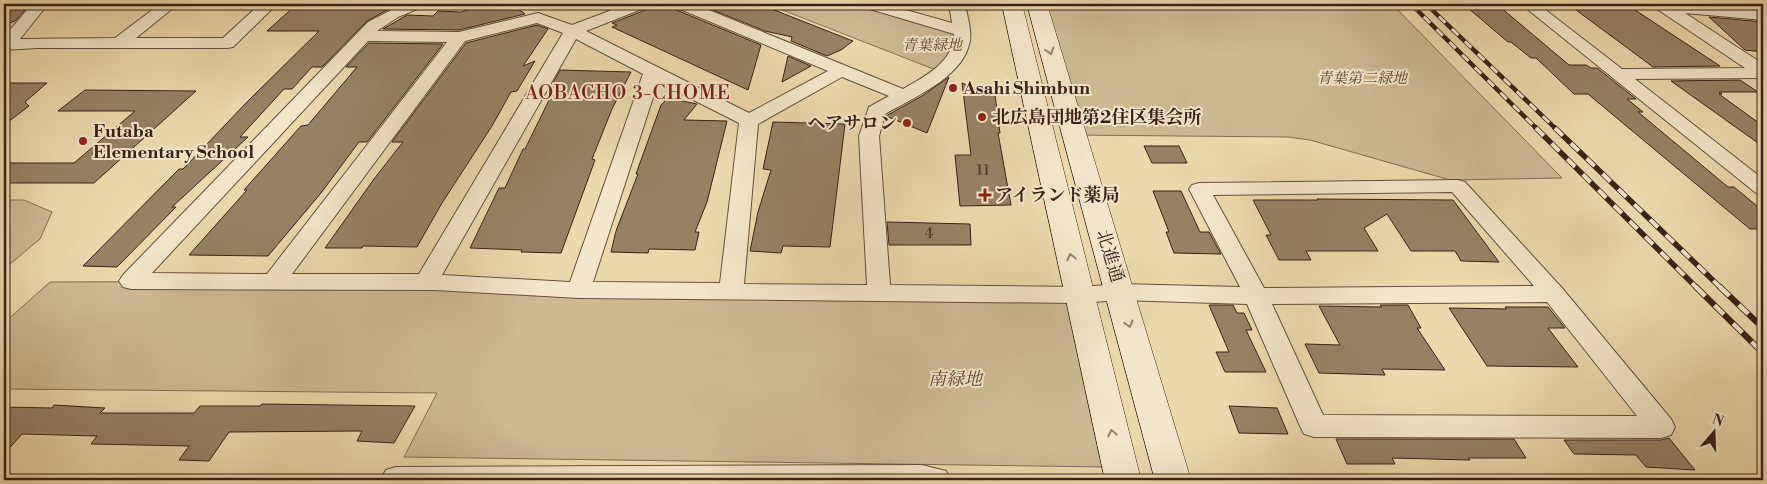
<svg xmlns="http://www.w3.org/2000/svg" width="1767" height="484" font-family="'Libre Bodoni','Noto Serif JP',serif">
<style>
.green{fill:#ceb993;stroke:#846e54}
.building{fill:#978165;stroke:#392216}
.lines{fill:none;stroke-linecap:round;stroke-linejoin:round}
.street-casing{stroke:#66503c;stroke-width:2}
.secondary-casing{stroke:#392216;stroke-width:1}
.street{fill:#f3e6ca;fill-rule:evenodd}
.secondary{fill:#f3e6ca;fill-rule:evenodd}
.rail-far2-casing{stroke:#392216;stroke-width:4.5}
.rail-far1-casing{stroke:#392216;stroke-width:5.5}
.rail-casing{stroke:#392216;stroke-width:6}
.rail-far2{stroke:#f3e6ca;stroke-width:3;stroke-dasharray:9;stroke-linecap:butt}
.rail-far1{stroke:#f3e6ca;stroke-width:4;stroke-dasharray:11;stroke-linecap:butt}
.rail{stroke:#f3e6ca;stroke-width:4.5;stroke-dasharray:13;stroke-linecap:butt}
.oneway{stroke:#968470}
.poi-dot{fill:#8f2418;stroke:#f3e6ca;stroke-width:2}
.labels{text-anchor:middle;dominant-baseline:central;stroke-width:4;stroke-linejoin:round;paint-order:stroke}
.far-park-label{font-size:15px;font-style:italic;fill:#5e4835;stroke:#f3e6ca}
.number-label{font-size:15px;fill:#503a2a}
.poi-label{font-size:18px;font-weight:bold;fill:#392216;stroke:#f3e6ca;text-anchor:start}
.street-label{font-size:18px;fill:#392216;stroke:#f3e6ca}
.park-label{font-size:18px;font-style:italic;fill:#5e4835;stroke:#f3e6ca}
.neighbourhood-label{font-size:19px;letter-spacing:1px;fill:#7a1f14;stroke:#f3e6ca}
</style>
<rect width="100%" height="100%" fill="#edd8ad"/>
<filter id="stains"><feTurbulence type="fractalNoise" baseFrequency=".004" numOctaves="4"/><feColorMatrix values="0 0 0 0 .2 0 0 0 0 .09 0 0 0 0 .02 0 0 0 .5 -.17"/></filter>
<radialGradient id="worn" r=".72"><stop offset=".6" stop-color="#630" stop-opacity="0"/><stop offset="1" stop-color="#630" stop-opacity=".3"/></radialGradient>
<path class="green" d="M767,4H869L961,31L941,72Z
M1037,4H1392L1562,178L1450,180L1310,140L1288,137L1073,135Z
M4,200H24L52,212L40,239L4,269Z
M274,281L1080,295L1105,467L404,457L437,393L4,389V323L50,282Z"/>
<path class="building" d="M4,4H30L15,21L4,25Z
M297,4H364L387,10L367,21L322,67H312L292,89H284L240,137H248L172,207H176L117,267L83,266L179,169H183L247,102L319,31H267Z
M489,4H511L525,14L459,30L383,29L407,15L433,16L438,11L461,12Z
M651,4H671L674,9L761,45L748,90L612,27L617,25L612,23L648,9Z
M698,4H759L853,41L841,50L827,56L791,41L792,37L765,31Z
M1568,4H1626L1720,66L1653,67Z
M1500,7L1569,65H1586L1591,68H1597L1636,99H1627L1643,112H1638L1728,187H1734L1763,211V229H1750L1588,94H1574L1536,58H1531L1511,42H1508L1468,8Z
M1709,17L1763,22V52L1745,50Z
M537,25L548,29L523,66L535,61L517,91L511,92L492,126L442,203L417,247L363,246L362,248H325L374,179L403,142H392L466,43Z
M369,43L443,44L367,142H359L321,193L268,256L189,255L247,190H244L301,126L308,125L357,67H346Z
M788,56L811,66L782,82Z
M560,70L631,72L612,109L592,159L595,160L561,253L521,252L522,250L470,248L499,188H505L523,149H525L553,92H548Z
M949,77L927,133L886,116L922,96Z
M1740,80L1758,92H1719L1722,94H1719L1763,126V135L1758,143L1671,81Z
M4,83H47L25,102L29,106L4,125Z
M962,83L995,95L1000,133H998L1011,205L960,206L955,155H971Z
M85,90L196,91L94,183H4V163H74L135,111H58Z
M668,98L697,104L684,120L727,121L707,202L695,232H699L695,250L649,249L648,253L611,252L616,231L638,174H636L661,105Z
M773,122L845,124L830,247L783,246L781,253L750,251L758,212L771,170L763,169Z
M1144,146H1179L1187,163H1152Z
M1153,191H1181L1200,232H1209L1221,254L1174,253L1166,232H1169Z
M1317,199L1453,200L1499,262L1461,261L1455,251H1411L1387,214L1364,228L1378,251H1306L1311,260H1279L1266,235H1271L1253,200H1318Z
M887,222L970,224L971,245H889Z
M1209,305H1233L1237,313H1244L1252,330H1246L1266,372H1225L1216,352H1229Z
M1380,305H1408L1421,328H1417L1445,370L1382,369L1385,375L1319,373L1305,344L1340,345L1319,306L1382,307Z
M1505,307H1548L1565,328H1548L1578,367L1487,366L1449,308L1507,309Z
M262,404L415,406L394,443L357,441L362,431L229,432L209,461L179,460L189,446L91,444L97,436L22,434L4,454V407L52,408L54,405L105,408L100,413H194L200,406H260Z
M1229,406L1277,408L1288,434L1239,433Z
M1669,438L1695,470L1646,467L1636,455L1574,454L1564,440H1661Z
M1336,439H1514L1526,458H1468L1470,460L1392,458L1395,464H1347Z"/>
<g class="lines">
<defs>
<path id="street" d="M32,4H48L20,39L115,38L160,4H178L136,38H223L260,4H277L233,47L227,48H37L4,50V37Z
M403,4H424L422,7L398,17L377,31L459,32L538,13L572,25L628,4H649L647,7L586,31L749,113L828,71L675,7L673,4H694L903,89C924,77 954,62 954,34L863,7L861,4H885L952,23L949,4H965C967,16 973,33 969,45C961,78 911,99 885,114L879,136L890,285L1080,287L1120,284L1240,287L1189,189L1192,185L1199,183L1458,180L1465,182L1562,288L1671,419L1675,427L1671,435L1661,438L1314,437L1304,434L1300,426L1247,304L1120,300L1080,303L579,298L435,290L131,289L123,287L119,281L123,275L368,22ZM537,23L563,33L419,274H292L465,41ZM576,39L643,74L570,282L442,275ZM368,41L447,42L267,274L152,273ZM842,77L889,96L869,107L859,136L867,285L744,284L758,124ZM658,82L739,123L720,283L593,282ZM1452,192L1534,286L1264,288L1213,195ZM1547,302L1637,416L1323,415L1272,304Z
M1521,4H1538L1622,69L1745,68L1654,7L1652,4H1684L1763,10V20L1685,13L1763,64V78L1635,79L1763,179V195L1756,193Z
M922,465L946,471L951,480H380L386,470L396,467Z"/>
<path id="secondary" d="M1002,4H1022L1141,480H1105Z
M1027,4H1047L1191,480H1155Z"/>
</defs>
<use href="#street" class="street-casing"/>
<use href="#secondary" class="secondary-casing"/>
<use href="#street" class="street"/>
<use href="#secondary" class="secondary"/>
<defs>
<path id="rail-far2" d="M1411,4L1537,129
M1426,4L1556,129"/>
<path id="rail-far1" d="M1536,128L1697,288
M1555,128L1721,288"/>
<path id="rail" d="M1696,287L1763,353
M1720,287L1763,328"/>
</defs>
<use href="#rail-far2" class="rail-far2-casing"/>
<use href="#rail-far1" class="rail-far1-casing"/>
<use href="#rail" class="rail-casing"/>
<use href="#rail-far2" class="rail-far2"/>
<use href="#rail-far1" class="rail-far1"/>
<use href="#rail" class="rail"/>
</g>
<defs><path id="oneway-chevron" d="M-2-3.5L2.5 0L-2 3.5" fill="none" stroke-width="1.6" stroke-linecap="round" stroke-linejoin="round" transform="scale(1.25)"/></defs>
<g class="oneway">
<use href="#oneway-chevron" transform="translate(1050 51) rotate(74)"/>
<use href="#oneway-chevron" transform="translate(1071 257) rotate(-103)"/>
<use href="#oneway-chevron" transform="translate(1129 324) rotate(74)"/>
<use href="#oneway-chevron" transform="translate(1112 433) rotate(-103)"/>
</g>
<g class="poi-dot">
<circle cx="953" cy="88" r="5"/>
<circle cx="982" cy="117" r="5"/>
<circle cx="907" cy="123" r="5"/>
<circle cx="83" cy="141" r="5"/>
<path d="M982.5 187.5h5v5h5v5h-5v5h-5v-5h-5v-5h5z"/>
</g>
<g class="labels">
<g class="far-park-label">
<text x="932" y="45">青葉緑地</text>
<text x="1362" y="78">青葉第二緑地</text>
</g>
<g class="number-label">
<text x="983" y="170">11</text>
<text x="929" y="233">4</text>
</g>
<g class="poi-label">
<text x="963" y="88">Asahi Shimbun</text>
<text x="992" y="117">北広島団地第2住区集会所</text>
<text x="897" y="123" text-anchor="end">ヘアサロン</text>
<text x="93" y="131">Futaba<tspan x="93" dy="21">Elementary School</tspan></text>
<text x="995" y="195">アイランド薬局</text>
</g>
<g class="street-label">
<text transform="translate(1110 256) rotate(73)">北進通</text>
</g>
<g class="park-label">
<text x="955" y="379">南緑地</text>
</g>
<g class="neighbourhood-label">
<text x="628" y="93">AOBACHO 3-CHOME</text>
</g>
</g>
<rect width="1767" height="484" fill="none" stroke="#edd8ad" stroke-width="20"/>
<rect x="5" y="5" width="1757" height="474" fill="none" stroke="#392216" stroke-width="2.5"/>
<rect x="10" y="10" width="1747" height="464" fill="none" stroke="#392216"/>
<g transform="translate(1714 432) rotate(19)" stroke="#f3e6ca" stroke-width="4" paint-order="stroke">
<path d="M0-4L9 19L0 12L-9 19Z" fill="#392216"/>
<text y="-8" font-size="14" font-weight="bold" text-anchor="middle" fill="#392216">N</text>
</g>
<rect width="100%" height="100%" filter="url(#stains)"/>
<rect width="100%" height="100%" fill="url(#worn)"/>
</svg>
